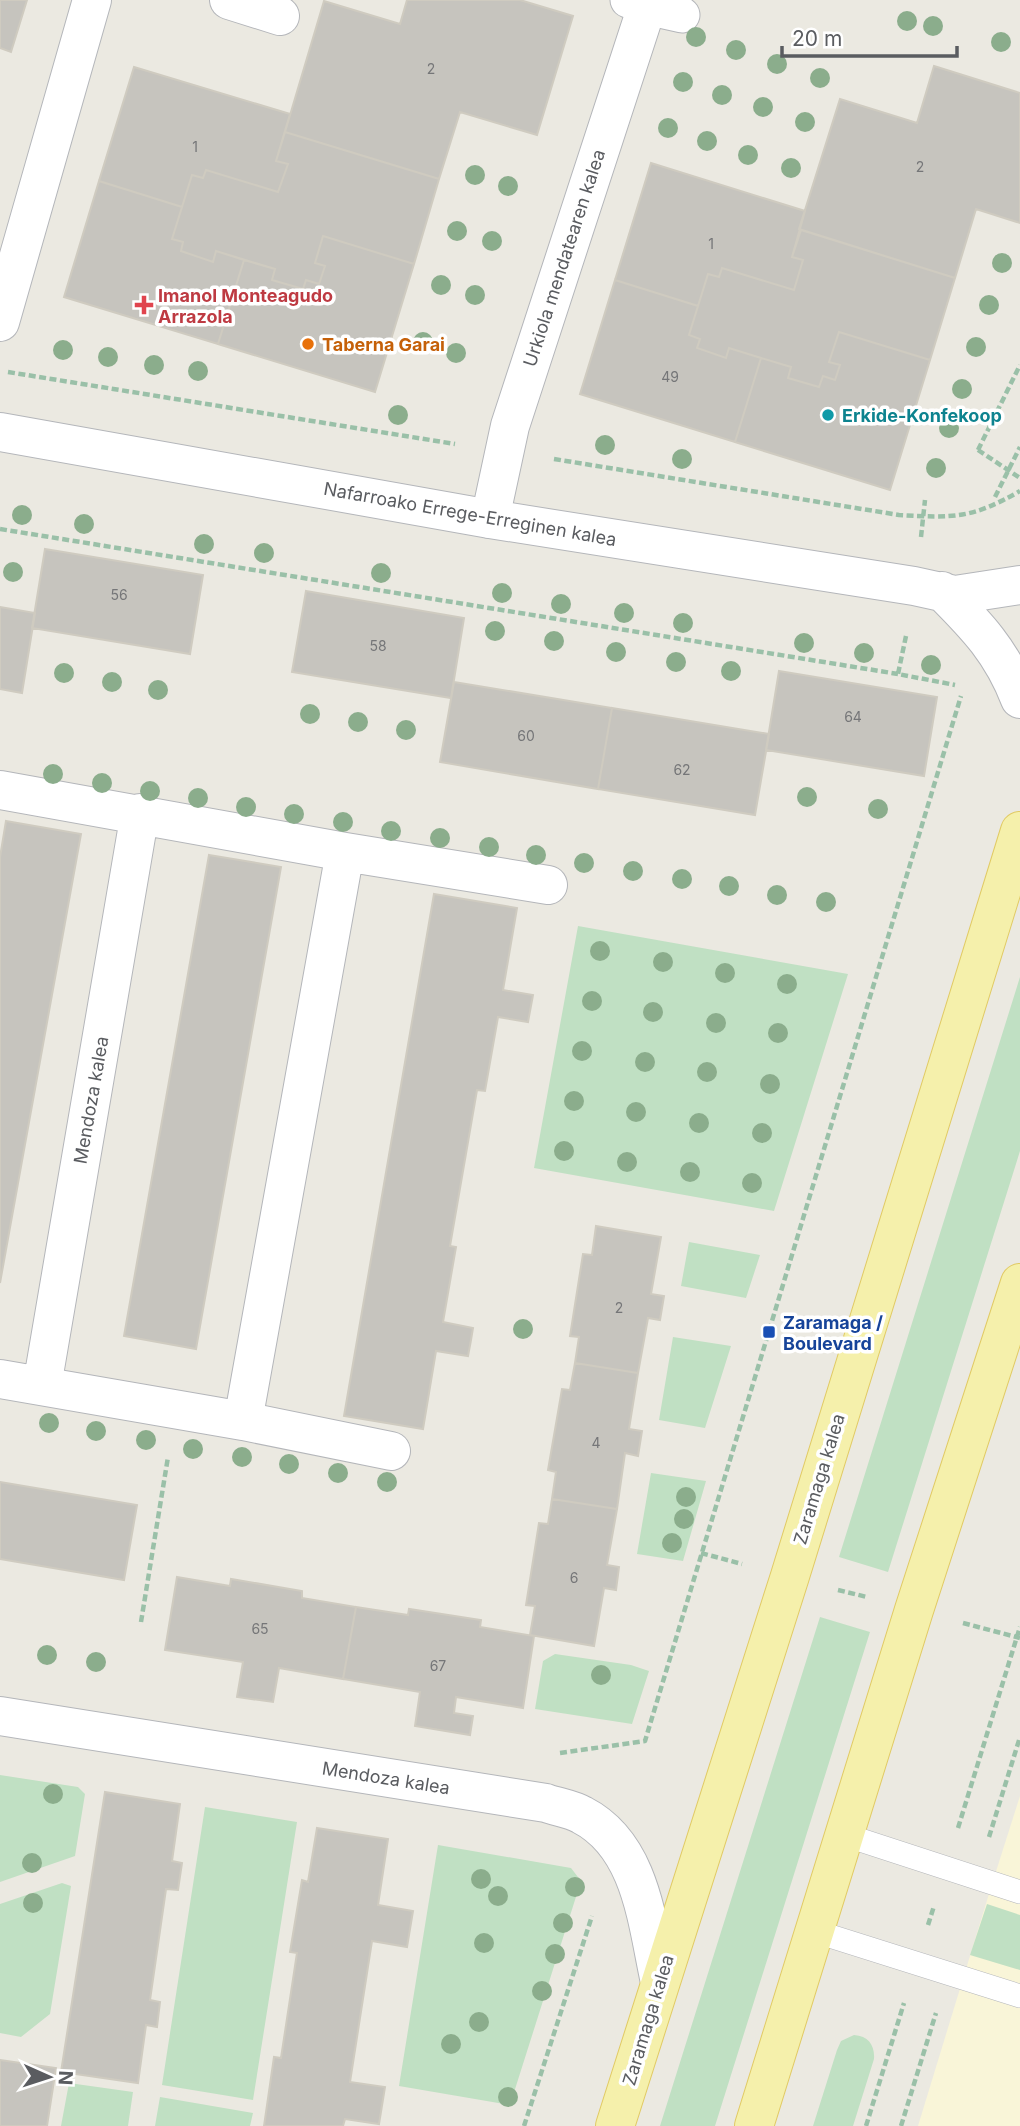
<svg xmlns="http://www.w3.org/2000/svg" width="1020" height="2126" font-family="Inter,sans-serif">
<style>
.commercial{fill:#f9f5d8}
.green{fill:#c0e0c3}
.building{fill:#c6c4be;stroke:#cfcbc0;stroke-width:2}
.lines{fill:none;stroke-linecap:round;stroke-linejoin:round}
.service-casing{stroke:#b4b6ba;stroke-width:24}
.pedestrian-casing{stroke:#b4b6ba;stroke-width:37}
.minor-casing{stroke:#b4b6ba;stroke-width:40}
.tertiary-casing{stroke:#b4b6ba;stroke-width:40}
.primary-casing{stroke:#e1ca64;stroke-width:40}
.path{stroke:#9ac0a8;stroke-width:4.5;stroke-dasharray:7 3.5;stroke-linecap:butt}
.service{stroke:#fff;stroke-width:23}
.pedestrian{stroke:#fff;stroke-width:35}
.minor{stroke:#fff;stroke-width:38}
.tertiary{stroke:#fff;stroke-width:38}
.primary{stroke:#f5f0ab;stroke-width:38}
.path-bridge{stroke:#9ac0a8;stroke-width:4.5;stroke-dasharray:7 3.5;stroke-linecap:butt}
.tree{fill:#8bad8c}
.health-dot{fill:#e0444e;stroke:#fff;stroke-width:2.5}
.food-dot{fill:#e8710a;stroke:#fff;stroke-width:2.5}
.culture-dot{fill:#0f9aa8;stroke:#fff;stroke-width:2.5}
.transit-dot{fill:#1a4fb4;stroke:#fff;stroke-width:2.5}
.labels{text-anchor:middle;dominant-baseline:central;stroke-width:7;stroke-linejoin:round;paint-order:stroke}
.number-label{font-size:14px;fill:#757678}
.street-label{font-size:18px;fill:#5a5c60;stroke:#fff}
.health-label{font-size:18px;font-weight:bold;fill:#be3a42;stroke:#fff;text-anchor:start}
.food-label{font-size:18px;font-weight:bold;fill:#c56008;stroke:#fff;text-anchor:start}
.culture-label{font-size:18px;font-weight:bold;fill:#0d838f;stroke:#fff;text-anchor:start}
.transit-label{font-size:18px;font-weight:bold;fill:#164399;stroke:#fff;text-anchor:start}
</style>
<rect width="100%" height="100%" fill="#ebe9e1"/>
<path class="commercial" d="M1020,1796V2126H918L992,1884Z"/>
<path class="green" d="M578,926L848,974L774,1211L534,1168Z
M1020,977V1151L888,1572L839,1557Z
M689,1242L760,1255L746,1298L681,1286Z
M673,1337L731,1346L705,1428L659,1420Z
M651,1473L706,1481L683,1561L637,1554Z
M820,1617L870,1632L715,2126H660Z
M555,1654L631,1665L649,1671L632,1724L535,1709L543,1661Z
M0,1775L78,1787L85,1794L75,1856L0,1882Z
M205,1807L297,1822L253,2100L162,2085Z
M438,1845L571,1868L581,1881L510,2105L399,2086Z
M62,1883L71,1886L50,2014L21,2037L0,2033V1904Z
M987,1904L1020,1915V1970L970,1955Z
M854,2035C869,2036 875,2046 874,2059L853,2126H813L837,2050L841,2041Z
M69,2083L133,2092L128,2126H61Z
M160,2097L253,2113L250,2126H155Z"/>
<path class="building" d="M0,0H27L11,52L0,48Z
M407,0H520L573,16L537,135L460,112L439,179L285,132L324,1L400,24Z
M934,66L1020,93V223L976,209L955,278L799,229L840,99L917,123Z
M134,67L290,114L276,161L288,164L278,192L206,170L203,178L192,175L182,207L99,181Z
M285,132L439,179L414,264L323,236L315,263L325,266L319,284L306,280L303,289L272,280L275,269L216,251L213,262L181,251L183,242L172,239L192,175L203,178L206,170L278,192L288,164L276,161Z
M651,163L805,211L792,257L803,260L794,290L722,268L719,277L708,274L698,306L615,280Z
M99,181L182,207L172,239L183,242L181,251L213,262L216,251L244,260L218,344L64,297Z
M801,230L955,278L930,360L839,332L829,362L840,365L835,380L823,376L819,387L788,378L791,367L761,358L729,348L726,358L697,348L700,339L689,335L708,274L719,277L722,268L794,290L803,260L792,257Z
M323,236L414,264L375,392L218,344L244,260L275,269L272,280L303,289L306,280L319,284L325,266L315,263Z
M615,280L698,306L689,335L700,339L697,348L726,358L729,348L761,358L735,442L580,394Z
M839,332L930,360L890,490L735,442L761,358L791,367L788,378L819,387L823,376L835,380L840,365L829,362Z
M45,549L203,575L190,654L32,628Z
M306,591L464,618L451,698L292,672Z
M0,607L35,613L22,693L0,689Z
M779,671L937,697L924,776L766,750Z
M454,682L612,708L598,789L440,762Z
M612,708L769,734L755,815L598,789Z
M6,821L81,834L0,1283V857Z
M209,855L281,867L196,1349L124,1336Z
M434,894L517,908L503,990L533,995L528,1022L498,1017L485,1091L477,1090L450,1246L456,1247L443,1322L473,1328L471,1340L468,1356L436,1351L423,1429L344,1416Z
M596,1226L661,1237L651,1294L664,1296L660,1320L648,1318L638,1373L575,1363L579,1337L570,1336L583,1254L592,1255Z
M575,1363L638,1373L629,1429L642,1431L638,1456L625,1453L617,1509L552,1499L556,1472L548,1470L562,1389L570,1390Z
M0,1482L137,1505L124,1580L0,1559Z
M552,1499L617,1509L607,1565L619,1567L616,1590L604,1588L594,1646L530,1635L535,1606L526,1605L539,1523L548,1524Z
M177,1577L230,1586L231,1579L302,1591V1598L356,1607L343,1679L279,1668L273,1702L237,1697L243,1662L165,1650Z
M356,1607L408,1615L409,1609L481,1620L480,1627L534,1636L523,1708L456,1697L454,1713L473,1716L470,1735L415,1726L420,1692L343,1679Z
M105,1792L180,1804L172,1861L182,1863L178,1890L166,1889L150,2000L160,2002L157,2027L146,2025L138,2083L61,2072Z
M317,1828L388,1839L378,1905L413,1911L407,1947L372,1941L350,2082L385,2087L379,2124L345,2119L343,2126H264L274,2057L281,2058L297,1953L290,1952L302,1880L308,1882Z
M0,2060L56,2068L47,2126H0Z"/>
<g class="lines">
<defs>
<path id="service" d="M845,1835L1020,1892
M814,1931L1020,1996"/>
<path id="pedestrian" d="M628,0L646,7L682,15"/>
<path id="minor" d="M229,0L280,16
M0,322L92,0
M490,519L510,426L649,0
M0,790L345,852L548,885
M0,1379L243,1421L391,1451
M42,1386L140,813
M243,1421L345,852
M0,1716L546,1803C557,1807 572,1809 582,1815C642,1846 647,1924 660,1982"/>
<path id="tertiary" d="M0,432L490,519L914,586L955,595L1020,585
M942,591C977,626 1002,652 1020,699"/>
<path id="primary" d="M615,2126L790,1576L1020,831
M754,2126L914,1610L1020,1283"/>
</defs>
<use href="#service" class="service-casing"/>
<use href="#pedestrian" class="pedestrian-casing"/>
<use href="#minor" class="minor-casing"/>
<use href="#tertiary" class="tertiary-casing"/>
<use href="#primary" class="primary-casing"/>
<path class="path" d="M8,372L455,444
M978,450L1020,365
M554,459L899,515C954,518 971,519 1020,491
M995,497L1020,447
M0,529L898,674
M921,537L925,500
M906,636L898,674L955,685
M701,1553L742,1564
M838,1590L867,1597
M141,1622L168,1457
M963,1623L1020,1638
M560,1753L645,1741L961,696
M958,1828L1020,1627
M989,1837L1020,1737
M928,1925L934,1906
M524,2126L592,1916
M866,2126L904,2003
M901,2126L936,2013"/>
<use href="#service" class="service"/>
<use href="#pedestrian" class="pedestrian"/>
<use href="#minor" class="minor"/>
<use href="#tertiary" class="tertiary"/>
<use href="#primary" class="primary"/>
<path class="path-bridge" d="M978,450L1020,478"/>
</g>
<g class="tree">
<circle cx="907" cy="21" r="10"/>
<circle cx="933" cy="26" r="10"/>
<circle cx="696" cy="37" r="10"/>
<circle cx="1001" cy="42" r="10"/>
<circle cx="736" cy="50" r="10"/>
<circle cx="777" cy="64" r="10"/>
<circle cx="820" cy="78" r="10"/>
<circle cx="683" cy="82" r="10"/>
<circle cx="722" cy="95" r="10"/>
<circle cx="763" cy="107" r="10"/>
<circle cx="805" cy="122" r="10"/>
<circle cx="668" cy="128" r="10"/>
<circle cx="707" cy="141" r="10"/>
<circle cx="748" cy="155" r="10"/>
<circle cx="791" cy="168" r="10"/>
<circle cx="475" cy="175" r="10"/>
<circle cx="508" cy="186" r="10"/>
<circle cx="457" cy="231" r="10"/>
<circle cx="492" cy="241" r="10"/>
<circle cx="1002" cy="263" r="10"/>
<circle cx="441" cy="285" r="10"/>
<circle cx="475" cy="295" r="10"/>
<circle cx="989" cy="305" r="10"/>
<circle cx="423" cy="342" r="10"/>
<circle cx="976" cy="347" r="10"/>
<circle cx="63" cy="350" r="10"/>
<circle cx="456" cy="353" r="10"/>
<circle cx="108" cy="357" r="10"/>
<circle cx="154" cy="365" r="10"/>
<circle cx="198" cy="371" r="10"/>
<circle cx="962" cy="389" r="10"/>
<circle cx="398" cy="415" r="10"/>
<circle cx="949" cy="428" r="10"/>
<circle cx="605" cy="445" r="10"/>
<circle cx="682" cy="459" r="10"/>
<circle cx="936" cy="468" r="10"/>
<circle cx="22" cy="515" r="10"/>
<circle cx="84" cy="524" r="10"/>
<circle cx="204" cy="544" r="10"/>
<circle cx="264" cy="553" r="10"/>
<circle cx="13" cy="572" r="10"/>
<circle cx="381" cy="573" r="10"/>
<circle cx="502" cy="593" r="10"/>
<circle cx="561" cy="604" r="10"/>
<circle cx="624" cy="613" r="10"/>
<circle cx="683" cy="623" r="10"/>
<circle cx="495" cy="631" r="10"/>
<circle cx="554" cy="641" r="10"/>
<circle cx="804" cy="643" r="10"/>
<circle cx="616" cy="652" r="10"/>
<circle cx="864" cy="653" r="10"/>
<circle cx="676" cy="662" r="10"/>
<circle cx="931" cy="665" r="10"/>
<circle cx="731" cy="671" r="10"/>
<circle cx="64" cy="673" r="10"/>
<circle cx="112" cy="682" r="10"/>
<circle cx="158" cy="690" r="10"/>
<circle cx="310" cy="714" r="10"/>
<circle cx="358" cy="722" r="10"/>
<circle cx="406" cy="730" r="10"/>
<circle cx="53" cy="774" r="10"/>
<circle cx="102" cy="783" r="10"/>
<circle cx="150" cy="791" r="10"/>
<circle cx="807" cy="797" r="10"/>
<circle cx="198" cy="798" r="10"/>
<circle cx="246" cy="807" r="10"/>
<circle cx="878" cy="809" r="10"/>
<circle cx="294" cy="814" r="10"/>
<circle cx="343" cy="822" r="10"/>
<circle cx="391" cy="831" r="10"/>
<circle cx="440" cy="838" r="10"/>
<circle cx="489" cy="847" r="10"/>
<circle cx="536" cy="855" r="10"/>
<circle cx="584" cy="863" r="10"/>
<circle cx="633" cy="871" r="10"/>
<circle cx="682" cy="879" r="10"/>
<circle cx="729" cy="886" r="10"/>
<circle cx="777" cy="895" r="10"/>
<circle cx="826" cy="902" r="10"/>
<circle cx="600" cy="951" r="10"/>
<circle cx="663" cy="962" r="10"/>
<circle cx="725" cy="973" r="10"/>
<circle cx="787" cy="984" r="10"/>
<circle cx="592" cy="1001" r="10"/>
<circle cx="653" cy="1012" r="10"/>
<circle cx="716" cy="1023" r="10"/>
<circle cx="778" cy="1033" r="10"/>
<circle cx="582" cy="1051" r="10"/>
<circle cx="645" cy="1062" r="10"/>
<circle cx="707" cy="1072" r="10"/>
<circle cx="770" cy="1084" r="10"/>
<circle cx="574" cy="1101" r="10"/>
<circle cx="636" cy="1112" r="10"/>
<circle cx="699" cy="1123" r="10"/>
<circle cx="762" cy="1133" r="10"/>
<circle cx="564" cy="1151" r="10"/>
<circle cx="627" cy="1162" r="10"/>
<circle cx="690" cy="1172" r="10"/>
<circle cx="752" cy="1183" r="10"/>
<circle cx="523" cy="1329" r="10"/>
<circle cx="49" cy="1423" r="10"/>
<circle cx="96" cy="1431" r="10"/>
<circle cx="146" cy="1440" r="10"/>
<circle cx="193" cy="1449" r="10"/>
<circle cx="242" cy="1457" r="10"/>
<circle cx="289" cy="1464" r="10"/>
<circle cx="338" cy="1473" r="10"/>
<circle cx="387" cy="1482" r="10"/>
<circle cx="686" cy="1497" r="10"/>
<circle cx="684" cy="1519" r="10"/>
<circle cx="672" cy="1543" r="10"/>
<circle cx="47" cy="1655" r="10"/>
<circle cx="96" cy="1662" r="10"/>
<circle cx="601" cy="1675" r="10"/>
<circle cx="53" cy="1794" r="10"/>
<circle cx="32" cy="1863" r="10"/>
<circle cx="481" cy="1879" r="10"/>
<circle cx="575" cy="1887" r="10"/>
<circle cx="498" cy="1896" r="10"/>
<circle cx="33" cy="1903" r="10"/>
<circle cx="563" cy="1923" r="10"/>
<circle cx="484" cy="1943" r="10"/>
<circle cx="555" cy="1954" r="10"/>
<circle cx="542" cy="1991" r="10"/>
<circle cx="479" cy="2022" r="10"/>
<circle cx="451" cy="2044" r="10"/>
<circle cx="508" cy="2097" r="10"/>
</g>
<path class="health-dot" d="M140.5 294.5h7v7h7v7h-7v7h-7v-7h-7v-7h7z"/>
<circle class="food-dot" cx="308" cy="344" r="7"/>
<circle class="culture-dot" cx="828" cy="415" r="7"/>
<rect class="transit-dot" x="762" y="1325" width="14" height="14" rx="3.5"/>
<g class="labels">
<g class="number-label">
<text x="431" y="68">2</text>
<text x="195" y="146">1</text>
<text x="920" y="166">2</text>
<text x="711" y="243">1</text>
<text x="670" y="376">49</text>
<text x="119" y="594">56</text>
<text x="378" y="645">58</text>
<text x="853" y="716">64</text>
<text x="526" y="735">60</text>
<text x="682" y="769">62</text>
<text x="619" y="1307">2</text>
<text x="596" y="1442">4</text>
<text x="574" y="1577">6</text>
<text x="260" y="1628">65</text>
<text x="438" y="1665">67</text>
</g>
<g class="street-label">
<text transform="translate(564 258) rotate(-72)">Urkiola mendatearen kalea</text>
<text transform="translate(470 514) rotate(10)">Nafarroako Errege-Erreginen kalea</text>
<text transform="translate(91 1100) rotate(-80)">Mendoza kalea</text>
<text transform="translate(819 1479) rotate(-73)">Zaramaga kalea</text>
<text transform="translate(386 1778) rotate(9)">Mendoza kalea</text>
<text transform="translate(648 2020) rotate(-73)">Zaramaga kalea</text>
</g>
<g class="health-label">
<text x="158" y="295">Imanol Monteagudo<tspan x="158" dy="21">Arrazola</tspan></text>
</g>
<g class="food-label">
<text x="322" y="344">Taberna Garai</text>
</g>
<g class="culture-label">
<text x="842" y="415">Erkide-Konfekoop</text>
</g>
<g class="transit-label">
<text x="783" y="1322">Zaramaga /<tspan x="783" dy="21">Boulevard</tspan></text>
</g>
</g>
<g transform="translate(49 2077) rotate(93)" stroke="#ffffff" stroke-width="5" paint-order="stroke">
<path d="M0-5L12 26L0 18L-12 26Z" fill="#5a5c60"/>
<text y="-10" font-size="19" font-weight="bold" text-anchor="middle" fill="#5a5c60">N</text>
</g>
<path d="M782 46v10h175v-10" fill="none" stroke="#5a5c60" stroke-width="3.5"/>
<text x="792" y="46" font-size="21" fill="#5a5c60" stroke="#ffffff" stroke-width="5" paint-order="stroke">20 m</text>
</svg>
